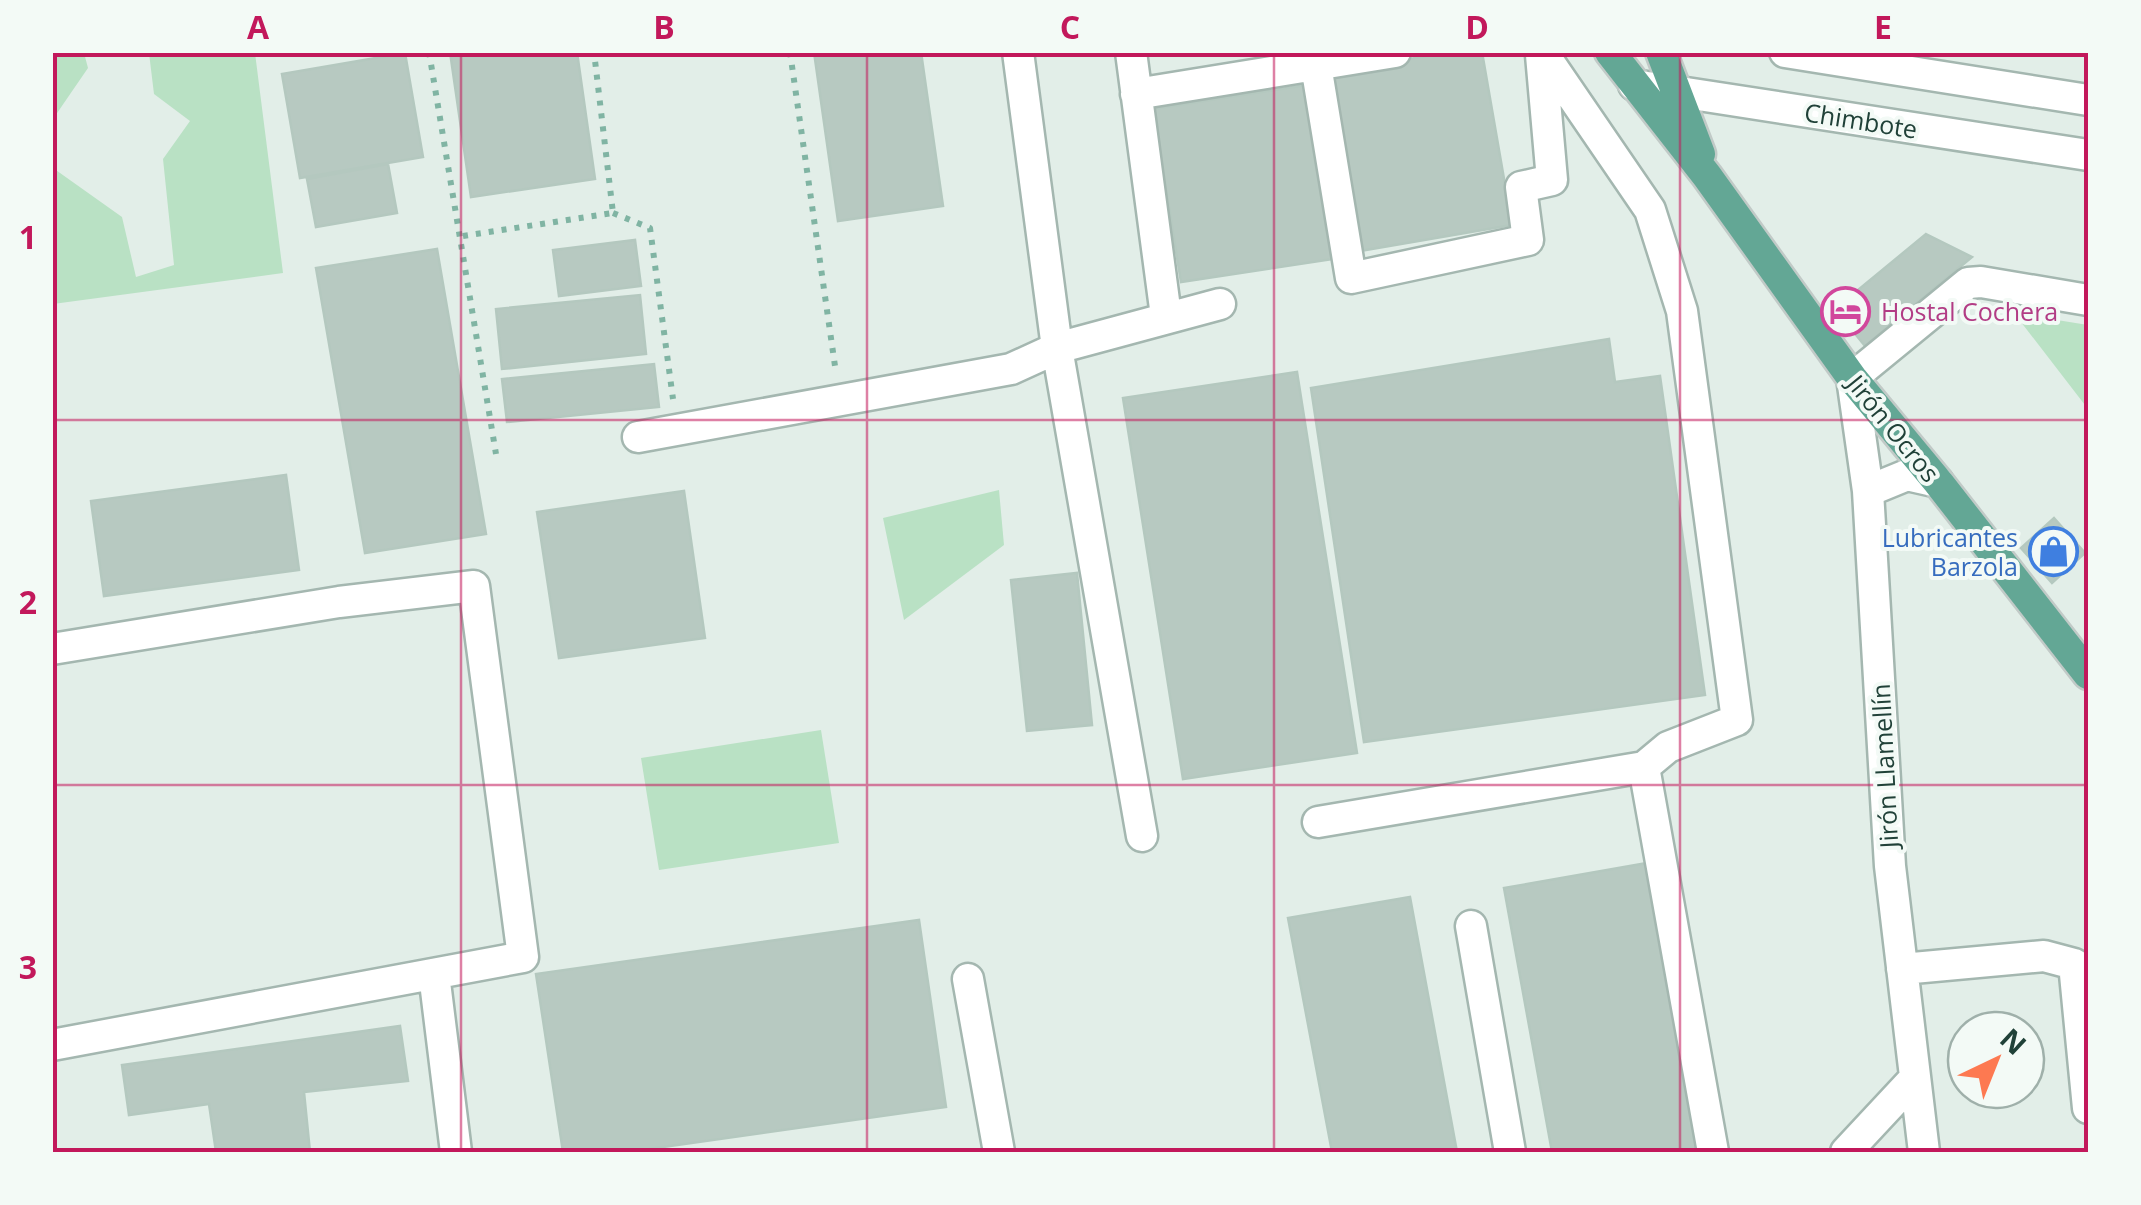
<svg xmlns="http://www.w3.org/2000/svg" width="2141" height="1205" font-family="'Open Sans',sans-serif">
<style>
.green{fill:#b9e1c4}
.building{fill:#b7c9c1;stroke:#b4c8bf;stroke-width:2.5}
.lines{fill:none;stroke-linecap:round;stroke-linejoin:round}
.minor-casing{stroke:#a4b7b0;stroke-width:35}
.major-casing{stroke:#c1cac7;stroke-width:35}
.path{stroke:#80b4a3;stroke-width:6;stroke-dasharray:5 8;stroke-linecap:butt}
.minor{stroke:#fff;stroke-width:30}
.major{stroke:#63a795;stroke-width:30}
.grid{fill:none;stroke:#c2185b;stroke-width:2.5;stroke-opacity:0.55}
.labels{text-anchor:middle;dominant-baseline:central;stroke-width:8;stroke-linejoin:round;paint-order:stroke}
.street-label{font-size:25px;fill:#204138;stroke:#f3faf6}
.hotel-label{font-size:25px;fill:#b23c85;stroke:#f3faf6;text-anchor:start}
.shop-label{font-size:25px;fill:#366cbe;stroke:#f3faf6;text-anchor:end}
.neatline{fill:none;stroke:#c2185b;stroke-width:4}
.grid-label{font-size:32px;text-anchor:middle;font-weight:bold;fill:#c2185b}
</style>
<rect width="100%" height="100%" fill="#e2eee8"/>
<path class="green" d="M53,52L84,53L88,68L53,119Z
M149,53H255L283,273L53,304V168L122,217L136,277L174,265L163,159L190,121L154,94Z
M2014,313L2088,325V409Z
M999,490L1004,545L904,620L883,518Z
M821,730L839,843L659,870L641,758Z"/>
<path class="building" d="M450,52H577L595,179L471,197Z
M814,52H921L943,206L838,221Z
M1450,52H1482L1512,225L1360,251L1328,73Z
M405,53L423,157L300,178L282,74Z
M1306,85L1333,259L1181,282L1153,109Z
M388,164L397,213L316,227L307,179Z
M1926,234L1972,257L1865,346L1835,309Z
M635,240L641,286L559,296L553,250Z
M437,249L486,534L365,553L316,268Z
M640,295L646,354L502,369L496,309Z
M1609,339L1615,382L1660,376L1705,695L1364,742L1311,388Z
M654,364L659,407L507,422L502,379Z
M1297,372L1357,753L1183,779L1123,398Z
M286,475L299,570L104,596L91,501Z
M684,491L705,638L559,658L537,512Z
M2054,518L2085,553L2052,583L2021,548Z
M1077,573L1092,725L1027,731L1011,580Z
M1647,863L1700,1152H1552L1504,888Z
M1410,897L1457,1152H1332L1288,918Z
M919,920L946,1107L628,1152H563L536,974Z
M400,1026L408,1081L304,1092L310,1152H216L209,1104L129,1115L122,1065Z"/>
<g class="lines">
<defs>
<path id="minor" d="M1018,52L1057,348L1142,836
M1131,52L1166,316
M1542,52L1650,210L1682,311L1737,720L1668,747L1644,767
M1785,52L2088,100
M1316,65L1351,278L1528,240L1521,187L1552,180L1541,55
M1634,85L2088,155
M1136,94L1395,52
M638,437L1011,369L1057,348L1220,304
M1868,491L1907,475L1938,482
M52,649L339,602L474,586L523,957L52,1045
M1318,822L1644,767L1713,1152
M1471,926L1510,1152
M2074,964L2088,1108
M1902,969L2044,956L2074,964L2088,972
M434,974L456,1152
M968,979L999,1152
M1846,1152L1915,1078
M1924,1152L1890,866L1868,491L1852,378L1968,283L1981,282L2088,300"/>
<path id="major" d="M1610,52L1707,176L1852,378L1938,482L2088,674
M1661,52L1700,154"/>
</defs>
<use href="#minor" class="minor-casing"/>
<use href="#major" class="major-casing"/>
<path class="path" d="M429,52L496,454
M790,52L836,373
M613,213L650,228L673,399
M463,236L613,213L594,52"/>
<use href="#minor" class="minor"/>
<use href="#major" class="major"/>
</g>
<path class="grid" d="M461,52V1152M867,52V1152M1274,52V1152M1680,52V1152M52,420H2088M52,785H2088"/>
<defs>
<symbol id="hotel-ring" viewBox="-11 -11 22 22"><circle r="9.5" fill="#f3faf6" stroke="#d1479c" stroke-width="1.5"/><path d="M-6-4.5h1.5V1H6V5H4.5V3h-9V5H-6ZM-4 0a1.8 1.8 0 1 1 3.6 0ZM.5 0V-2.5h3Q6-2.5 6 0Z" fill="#d1479c"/></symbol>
<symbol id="shop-ring" viewBox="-11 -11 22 22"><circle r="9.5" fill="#f3faf6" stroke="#3f7fe0" stroke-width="1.5"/><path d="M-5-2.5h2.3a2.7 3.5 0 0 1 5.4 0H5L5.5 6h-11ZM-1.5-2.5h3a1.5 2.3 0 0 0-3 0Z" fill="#3f7fe0"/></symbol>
</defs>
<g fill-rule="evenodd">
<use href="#hotel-ring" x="1818" y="284" width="55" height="55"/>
<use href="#shop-ring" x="2026" y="524" width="55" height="55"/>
</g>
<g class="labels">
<g class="street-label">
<text transform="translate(1861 120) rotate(9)">Chimbote</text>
<text transform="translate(1894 428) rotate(51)">Jirón Ocros</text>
<text transform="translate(1884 766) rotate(-93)">Jirón Llamellín</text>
</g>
<g class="hotel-label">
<text x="1881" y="311">Hostal Cochera</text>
</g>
<g class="shop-label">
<text x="2018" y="537">Lubricantes<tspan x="2018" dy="29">Barzola</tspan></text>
</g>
</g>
<rect width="2141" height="1205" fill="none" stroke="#f3faf6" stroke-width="110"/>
<g transform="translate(1996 1060) rotate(43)"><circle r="48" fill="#f3faf6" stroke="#9fb0aa" stroke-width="2.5"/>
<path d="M0-8L18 38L0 25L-18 38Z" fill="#fd7951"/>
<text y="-15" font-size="28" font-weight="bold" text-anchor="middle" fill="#204138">N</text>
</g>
<rect x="55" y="55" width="2031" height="1095" class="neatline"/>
<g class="grid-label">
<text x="258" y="39">A</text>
<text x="664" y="39">B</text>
<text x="1070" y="39">C</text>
<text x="1477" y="39">D</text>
<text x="1883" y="39">E</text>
<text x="28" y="249">1</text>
<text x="28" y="614">2</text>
<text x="28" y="979">3</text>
</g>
</svg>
